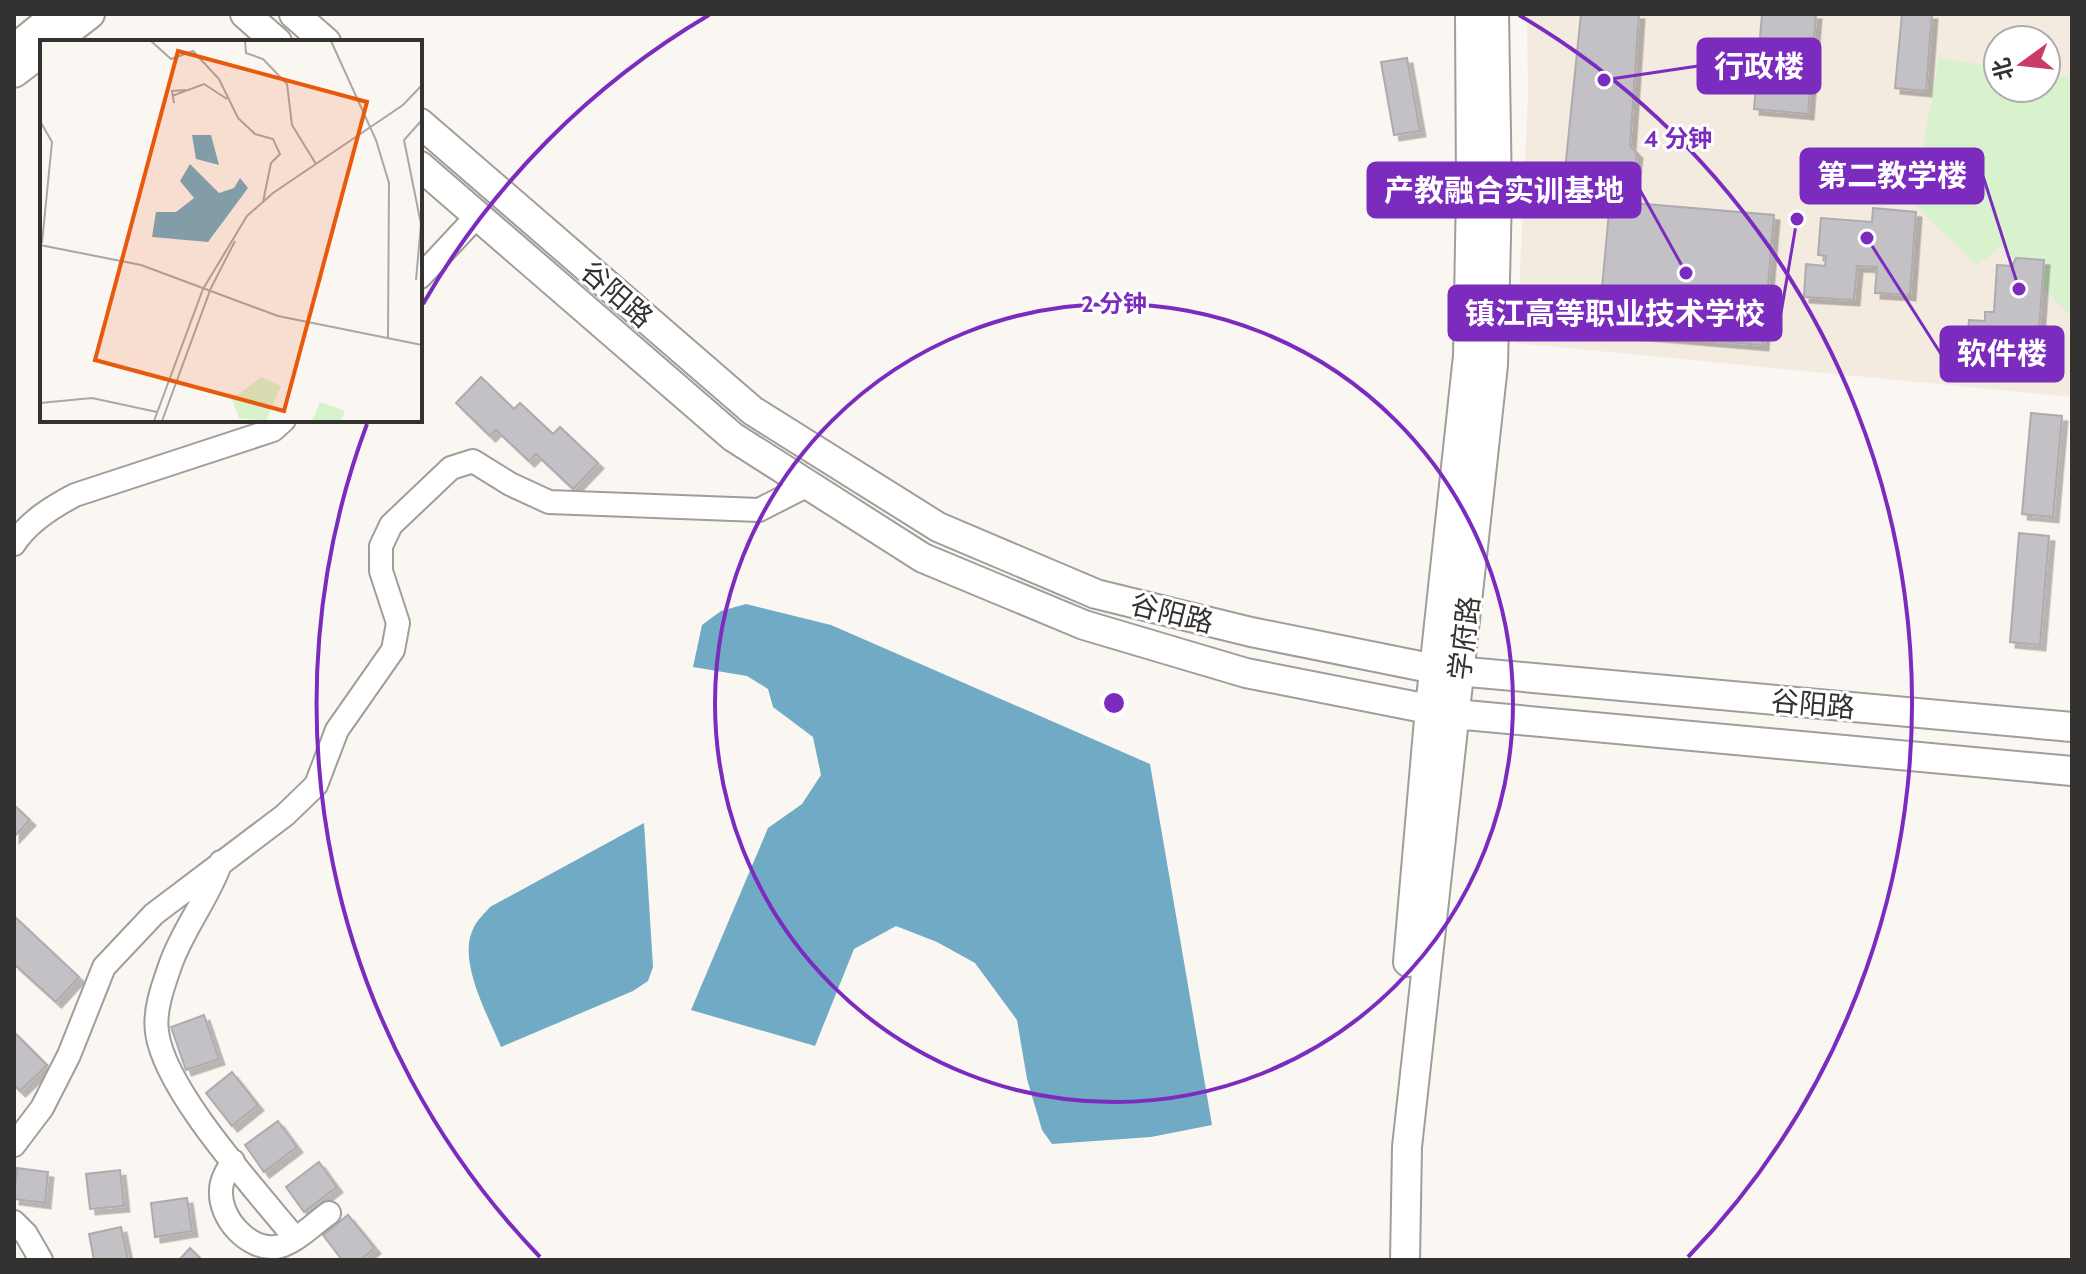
<svg xmlns="http://www.w3.org/2000/svg" width="2086" height="1274" font-family="Cabin,'Noto Sans SC',sans-serif">
<style>
.built{fill:#f3eae0;fill-rule:evenodd}
.green{fill:#d8f2cd}
.water{fill:#71aac4}
.building{fill:#c4c1c6;stroke:#aeabaf;stroke-width:2;filter:url(#shadow)}
.lines{fill:none;stroke-linecap:round;stroke-linejoin:round}
.minor-casing{stroke:#a19d99;stroke-width:26}
.major-casing{stroke:#a19d99;stroke-width:32}
.minor{stroke:#fff;stroke-width:22}
.major{stroke:#fff;stroke-width:28}
.ring{fill:none;stroke:#7b2cbf;stroke-width:4}
.labels{text-anchor:middle;dominant-baseline:central;stroke-width:6;stroke-linejoin:round;paint-order:stroke}
.street-label{font-size:28px;fill:#333230;stroke:#fff}
.inset-road{fill:none;stroke:#aaa8a4;stroke-width:2}
.view{fill:#e8590c;fill-opacity:0.15;stroke:#e8590c;stroke-width:4}
.inset-edge{fill:none;stroke:#333230;stroke-width:4}
.centre{fill:#7b2cbf;stroke:#fff;stroke-width:4}
.ring-label{font-size:24px;text-anchor:middle;font-weight:bold;fill:#7b2cbf;stroke:#fff;stroke-width:6;stroke-linejoin:round;paint-order:stroke}
.leader{fill:none;stroke:#7b2cbf;stroke-width:3}
.callout-dot{fill:#7b2cbf;stroke:#fff;stroke-width:3}
.callout{fill:#7b2cbf;stroke:#7b2cbf;stroke-width:3}
.callout-label{font-size:30px;text-anchor:middle;font-weight:bold;fill:#fff}
</style>
<defs>
<filter id="shadow"><feDropShadow dx="5.5" dy="5.5" stdDeviation="0" flood-color="#0004"/></filter>
</defs>
<rect width="100%" height="100%" fill="#faf6f2"/>
<path class="built" d="M1527,14H2072V397L1517,343L1528,94ZM1998,40H2046V88H1998Z"/>
<path class="green" d="M1939,58L1998,67V88H2046V74L2072,78V317L2002,246L1977,265L1913,203Z"/>
<path class="water" d="M746,604L831,625L1150,764L1212,1125L1151,1137L1052,1144L1042,1130L1027,1079L1017,1020L975,963L937,942L896,926L854,949L815,1046L691,1010L768,828L802,804L821,775L813,737L773,707L768,689L747,676L693,667L702,625L721,611Z
M644,823L653,967L648,981L633,991L501,1047C488,1015 456,960 474,927C477,920 485,913 490,907Z"/>
<path class="building" d="M1581,14H1639L1630,146L1637,153L1634,178L1565,170Z
M1762,14H1816L1808,114L1754,109Z
M1902,14H1932L1926,91L1895,88Z
M1407,58L1420,131L1394,135L1381,62Z
M1610,201L1774,215L1763,345L1598,331Z
M1873,208L1916,212L1910,295L1875,293L1877,267L1857,266L1854,300L1804,297L1806,264L1825,266L1826,256L1818,255L1821,218L1872,222Z
M2016,258L2044,260L2037,359L1966,353L1969,320L1985,321V312H1994L1997,265L2012,266Z
M481,377L514,409L520,403L553,434L560,427L598,463L573,489L536,454L529,461L496,430L490,436L456,403Z
M2031,413L2062,416L2053,517L2022,514Z
M2019,533L2049,536L2040,645L2010,642Z
M14,805L30,820L14,837Z
M14,916L79,977L56,1002L14,964Z
M204,1015L219,1059L186,1070L171,1027Z
M15,1033L47,1065L20,1091L14,1085Z
M232,1072L258,1105L232,1126L206,1093Z
M278,1121L297,1147L264,1172L245,1145Z
M319,1162L337,1187L304,1212L286,1187Z
M17,1168L48,1172L45,1203L14,1199Z
M120,1170L124,1206L90,1209L86,1174Z
M187,1198L192,1231L155,1237L151,1203Z
M348,1215L375,1248L360,1260H342L323,1235Z
M121,1227L128,1260H94L89,1234Z
M190,1248L202,1260H179Z"/>
<g class="lines">
<defs>
<path id="minor" d="M420,277L477,216
M14,544C28,522 52,507 75,495L273,430L284,420
M221,862C208,899 182,930 170,966C163,986 154,1010 157,1032C164,1090 256,1190 295,1238
M14,1145L42,1108L69,1055L104,967L154,914L285,815L316,785L337,730L393,650L398,623L381,571V546L391,525L451,468L473,461L510,484L549,502L759,510L808,485
M233,1161C228,1169 221,1180 221,1190C219,1218 248,1250 276,1247C293,1245 315,1223 329,1213
M14,1222L26,1234L41,1260"/>
<path id="major" d="M245,14L277,42
M294,14L326,42
M54,42L90,14
M14,49L57,14
M14,73L42,52
M420,123L753,411L938,527L1096,594L1251,632L1435,669L2072,727
M420,166L733,437L923,558L1084,625L1246,673L1454,714L2072,771
M1408,962L1430,708L1468,356L1471,190L1470,14
M1405,1260L1407,1147L1493,365L1497,194L1494,14"/>
</defs>
<use href="#minor" class="minor-casing"/>
<use href="#major" class="major-casing"/>
<use href="#minor" class="minor"/>
<use href="#major" class="major"/>
</g>
<g class="ring">
<circle cx="1114" cy="703" r="399"/>
<path d="M540 1257A798 798 0 0 1 367 424M423 304A798 798 0 0 1 709 15M1519 15A798 798 0 0 1 1688 1257"/>
</g>
<g class="labels">
<g class="street-label">
<text transform="translate(617 294) rotate(41)">谷阳路</text>
<text transform="translate(1172 613) rotate(14)">谷阳路</text>
<text transform="translate(1464 638) rotate(-83)">学府路</text>
<text transform="translate(1813 704) rotate(5)">谷阳路</text>
</g>
</g>
<g transform="translate(40 40)">
<rect width="382" height="382" fill="#faf6f2"/>
<path d="M221,337L241,346L226,381L199,378L192,359ZM280,362L305,371L301,381H272Z" fill="#d8f2cd"/>
<path d="M152,95H171L179,125L156,119ZM150,124L179,153L194,148L200,138L208,148L168,202L112,197L116,172H136L154,158L140,141Z" fill="#71aac4"/>
<path class="inset-road" d="M111,1L131,19L153,11L179,39L198,78L215,94L233,99L240,114L231,123L223,162M205,1L206,13L223,19L247,44L252,85L276,124M291,1L336,100L349,143L348,298M132,56L164,44L187,59M134,63L132,51L146,50M0,81L12,102L2,203M0,205L101,225L238,276L382,305M376,240L381,184L364,100L382,80M0,363L52,358L117,372M114,381L163,249L207,176L233,153L363,65L382,45M122,381L171,248L195,201"/>
<path class="view" d="M138,11L327,62L244,371L55,320Z"/>
<rect width="382" height="382" class="inset-edge"/>
</g>
<circle cx="1114" cy="703" r="12" class="centre"/>
<g class="ring-label">
<text x="1678" y="147">4 分钟</text>
<text x="1114" y="312">2 分钟</text>
</g>
<path class="leader" d="M1604 80L1698 66M2019 289L1983 176M1686 273L1640 190M1797 219L1781 313M1867 238L1941 354"/>
<g class="callout-dot">
<circle cx="1604" cy="80" r="8"/>
<circle cx="2019" cy="289" r="8"/>
<circle cx="1686" cy="273" r="8"/>
<circle cx="1797" cy="219" r="8"/>
<circle cx="1867" cy="238" r="8"/>
</g>
<g class="callout">
<rect x="1698" y="39" width="122" height="54" rx="8"/>
<rect x="1801" y="149" width="182" height="54" rx="8"/>
<rect x="1368" y="163" width="272" height="54" rx="8"/>
<rect x="1449" y="286" width="332" height="54" rx="8"/>
<rect x="1941" y="327" width="122" height="54" rx="8"/>
</g>
<g class="callout-label">
<text x="1759" y="77">行政楼</text>
<text x="1892" y="186">第二教学楼</text>
<text x="1504" y="201">产教融合实训基地</text>
<text x="1615" y="324">镇江高等职业技术学校</text>
<text x="2002" y="364">软件楼</text>
</g>
<rect width="2086" height="1274" fill="none" stroke="#333230" stroke-width="32"/>
<g transform="translate(2022 64) rotate(255)"><circle r="38" fill="#ffffff" stroke="#adadac" stroke-width="2"/>
<path d="M0-6L14 30L0 20L-14 30Z" fill="#ca3c67"/>
<text y="-12" font-size="22" font-weight="bold" text-anchor="middle" fill="#333230">北</text>
</g>
</svg>
